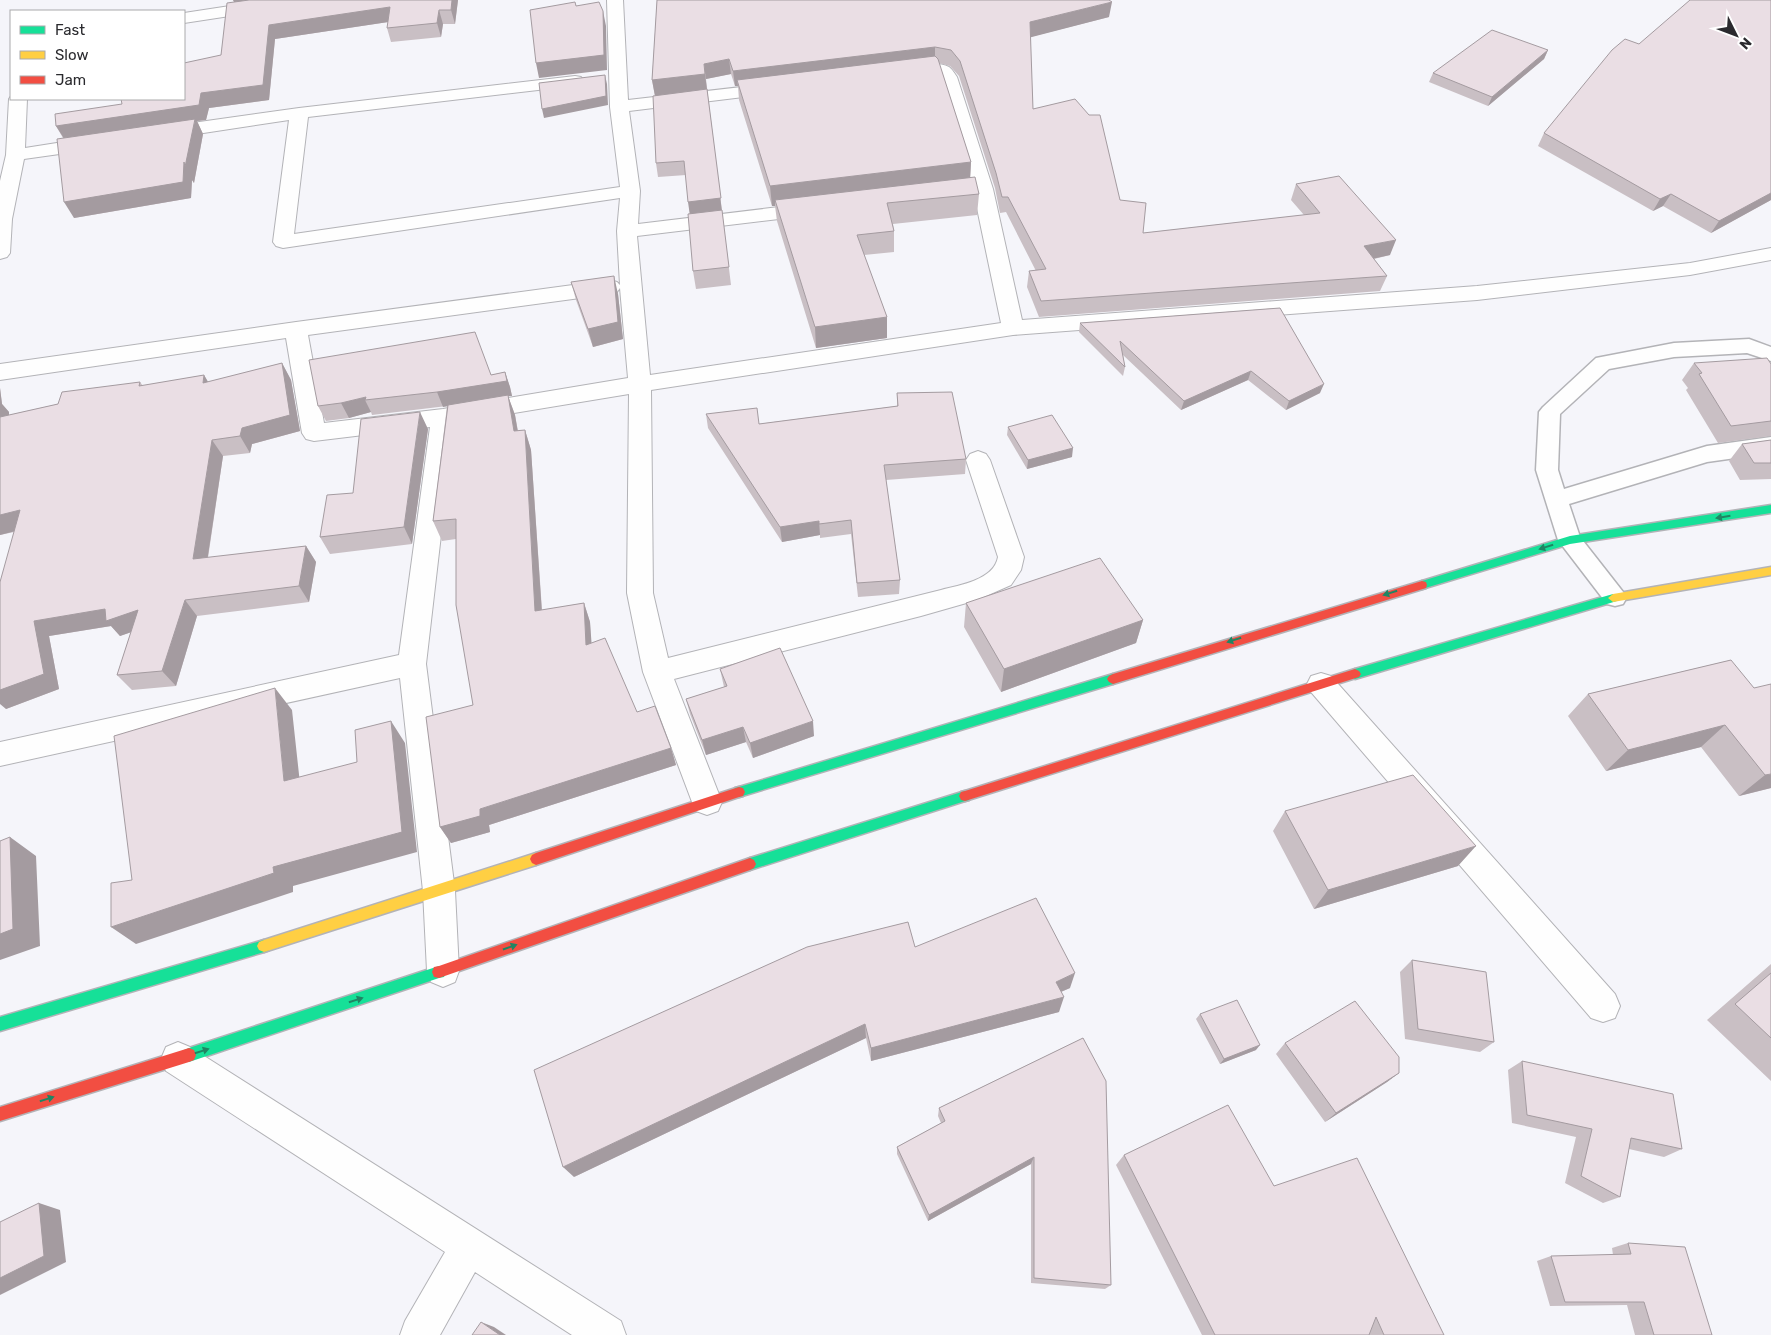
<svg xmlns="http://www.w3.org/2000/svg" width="1771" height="1335" font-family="Rubik,sans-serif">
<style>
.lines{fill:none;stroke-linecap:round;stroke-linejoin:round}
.lane-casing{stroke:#b3b3b7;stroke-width:3}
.street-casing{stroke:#b3b3b7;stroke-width:2}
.fast-casing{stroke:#b3b3b7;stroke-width:3}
.slow-casing{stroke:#b3b3b7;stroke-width:3}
.jam-casing{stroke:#b3b3b7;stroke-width:3}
.lane{fill:#fefefe;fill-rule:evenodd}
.street{fill:#fefefe;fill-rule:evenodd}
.fast{fill:#16e098;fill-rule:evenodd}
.slow{fill:#ffcf43;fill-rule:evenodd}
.jam{fill:#f24e42;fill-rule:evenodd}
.wall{fill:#c9bfc4}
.shaded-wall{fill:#a49ba0}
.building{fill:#eadee4;stroke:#a49ba0}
.oneway{fill:#208563}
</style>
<rect width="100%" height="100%" fill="#f5f5fa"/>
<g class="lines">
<defs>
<path id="lane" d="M1749,339L1771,347V361L1747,353L1674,357L1609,369L1560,414L1558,470L1564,489L1707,446L1771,437V453L1707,462L1569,504L1580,537L1627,597L1623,604L1615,606L1607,604L1558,540L1536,470L1539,412L1543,407L1596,358L1674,343Z"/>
<path id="street" d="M269,0H309L307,3L301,5L184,23V13Z
M607,0H623L628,100L776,83L782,84L785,88L782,92L776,93L629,111L640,191L638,224L813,203L820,205L823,209L820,213L813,215L637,236L650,375L1001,323L973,189L939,78L935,74L906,78L900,77L897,73L900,69C913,66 936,60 949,67C952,69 955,74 957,77L993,189L1022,320L1477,286L1690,263L1771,248V260L1690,275L1477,300L1013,335L651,390L653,593L668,658L941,590C960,585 994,580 998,557L966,460L970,454L978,451L986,454L990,460L1024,557L1021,570L1011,585L977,600L921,616L674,679L722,802L718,811L707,815L696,811L692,802L643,672L627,593L629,394L454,423L426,664L455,891L459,971L455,982L443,987L431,982L427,971L423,891L400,678L0,766V742L399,655L430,427L314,441L306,439L302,433L286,338L0,380V364L296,322L610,280L617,282L620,285L617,231L620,198L283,248L276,246L273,242L289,120L164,139L157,137L155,133L157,129L164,127L299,108L575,76L581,77L584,81L581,85L308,117L294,234L620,187L610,107ZM620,288L628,378L443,409L324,423L308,335L610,294L617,292Z
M11,96V99H27L25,148L95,137L102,139L104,143L102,147L95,149L24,159L12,219L10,253L7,257L0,259V181L6,155L9,99Z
M1321,673L1331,676L1615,994L1620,1006L1615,1018L1603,1022L1591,1018L1311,692L1307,684L1311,676Z
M178,1042L190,1047L621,1321L626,1335H572L475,1272L440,1335H400L405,1321L445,1252L166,1071L161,1059L166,1047Z"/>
<path id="fast" d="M1771,505V513L1570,544L1422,589L1417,585L1422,581L1570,536Z
M1613,594L1617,595L1618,598L1617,601L1355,679L1351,677L1349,674L1351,671L1355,669Z
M1113,674L1117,676L1119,679L1117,682L1113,684L739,797L735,796L733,792L735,788L739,787Z
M965,791L969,792L971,796L969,800L965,801L750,870L746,868L744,864L746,860L750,858Z
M264,940L269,942L271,946L269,950L264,952L0,1031V1017Z
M439,966L444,967L446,972L444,977L439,978L189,1062L184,1060L182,1055L184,1050L189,1048Z"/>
<path id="slow" d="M1771,567V575L1613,602L1608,598L1613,594Z
M536,853L540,855L542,859L540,863L536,865L264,952L259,950L257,946L259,942L264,940Z"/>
<path id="jam" d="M1422,581L1426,582L1427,585L1426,588L1113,684L1109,682L1107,679L1109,676L1113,674Z
M1355,669L1359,671L1361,674L1359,677L965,801L961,800L959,796L961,792L965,791Z
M739,787L743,788L745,792L743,796L739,797L536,865L532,863L530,859L532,855L536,853Z
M750,858L754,860L756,864L754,868L750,870L439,978L434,977L432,972L434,967L439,966Z
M189,1048L194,1050L196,1055L194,1060L189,1062L0,1121V1107Z"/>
</defs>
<use href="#lane" class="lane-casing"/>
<use href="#street" class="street-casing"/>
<use href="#fast" class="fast-casing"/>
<use href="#slow" class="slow-casing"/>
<use href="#jam" class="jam-casing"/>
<use href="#lane" class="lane"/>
<use href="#street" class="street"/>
<use href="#fast" class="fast"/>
<use href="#slow" class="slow"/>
<use href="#jam" class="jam"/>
</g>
<path class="wall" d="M233,0H458L455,24H443L441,37L391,42L387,28L388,22L275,39L269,100L209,108L206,120L197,121L203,134L194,183L192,180L191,198L74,218L63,138L56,126L122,104L221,55L234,2Z
M657,0L1109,17L1030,37L1033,109L1120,200L1143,233L1304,215L1291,200L1296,184L1390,255L1374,259L1387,276L1380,291L1039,317L1027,287L1029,271H1036L1006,212L1000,213L995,188L959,76L950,66L939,63L971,162L970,177L979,194L977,215L893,224L894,231V252L864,255L887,317V338L816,348L777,221L775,206H772L739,100L738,86H735L731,74L706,79L731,285L696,289L693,271L690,214L686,175L658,177L656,163L655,96L652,80Z
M1771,0V200L1711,233L1663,206L1653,211L1538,146L1544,133L1639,44Z
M1548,50L1544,59L1488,106L1429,82L1433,73Z
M571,282L618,294L623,339L593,347L576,300Z
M1280,308L1320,393L1286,410L1248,380L1181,410L1123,355L1125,367L1123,376L1079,332L1080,323Z
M282,363L291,380L300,431L252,444L250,453L223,456L208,558L306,546L316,562L309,602L197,616L176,686L132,690L117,675L131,632L120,636L111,626L49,636L59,689L6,709L14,532L0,535V388L2,404L9,412V415L58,404L140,382L143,386L204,375L208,382Z
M1694,363L1771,364V436L1718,443L1686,390L1688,388L1682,380Z
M505,372L510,387L512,396H508L515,415L518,431L525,430L531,450L542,610L584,603L590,622L591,643L637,712L671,748L676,765L489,825L490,832L451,843L440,827L473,705L456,539L442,541L433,521L447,406L372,415L371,412L349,418L326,421L318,406L491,375Z
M897,393L966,459L965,474L886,480L900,580L899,594L858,597L851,534L820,538V535L782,542L708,428L706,414L759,424L897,406Z
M1008,427L1072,457L1027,469L1007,435Z
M428,429L412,544L330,554L320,537L353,493Z
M1771,440V479L1740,480L1729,461L1742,444Z
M966,603L1143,620L1136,643L1001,692L964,627Z
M1731,660L1771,788L1739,796L1701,747L1606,771L1568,716L1588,694Z
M720,669L814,736L753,758L746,742L706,755L690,714L686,699L724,687Z
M1285,811L1458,866L1314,909L1273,831Z
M915,947L1070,988L1061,992L1059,1012L871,1061L866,1038L574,1177Z
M1412,960L1494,1042L1480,1052L1405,1039L1400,972Z
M1771,964V1081L1707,1020Z
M1200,1014L1256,1050L1220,1064L1196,1019Z
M1083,1038L1111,1285L1105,1289L1031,1283V1164L928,1221L897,1154V1147L941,1123L938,1116L939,1108Z
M1285,1043L1399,1073L1387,1082L1325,1122L1276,1054Z
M1522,1061L1682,1149L1664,1157L1629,1149L1620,1197L1603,1203L1565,1183L1576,1137L1512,1123L1508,1070Z
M1124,1155L1274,1186L1444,1335H1202L1116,1165Z
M1628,1243L1712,1335H1635L1627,1305L1550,1306L1537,1261L1551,1256L1613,1255L1612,1248Z"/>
<path class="shaded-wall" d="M233,0H257L235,3Z
M452,0H458L455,24L451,10Z
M1112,2L1109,17L1028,38L1030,22Z
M390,7L395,21L275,39L269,100L209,108L206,120L197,121L203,134L194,183L192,180L191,198L74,218L64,202L184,162L195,121L65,140L56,126L201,93L269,25Z
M439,10L443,24L441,37L437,23Z
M603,11L606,26L607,70L539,78L536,63Z
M935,47V62L737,80L738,86H735L733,71Z
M1548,50L1544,59L1488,106L1492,97Z
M729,59L731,74L706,79L704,64Z
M705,74L707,90L655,96L652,80Z
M605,75L607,84L608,105L544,118L542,109Z
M707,90L722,212L731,285L722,212L690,216L688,202Z
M971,162L970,182L775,200V206H772L770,186Z
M1771,193V200L1711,233L1719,221Z
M1671,194L1663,206L1653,211L1660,199Z
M1396,240L1390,255L1358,262L1364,246Z
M614,276L618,294L623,339L593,347L588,329Z
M887,317V338L816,348L815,327Z
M282,363L291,380L300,431L252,444L250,453L240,436L242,428Z
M1251,371L1248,380L1181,410L1184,401Z
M505,372L510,387L512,396H508L515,415L521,451L514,431L508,396L443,407L437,392Z
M204,375L214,392L203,383Z
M1324,384L1320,393L1286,410L1289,401Z
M0,388L2,404L9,412V435L0,424Z
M366,397L365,400L371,412L349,418L341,403Z
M420,412L428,429L412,544L404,527Z
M525,430L531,450L543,629L535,611Z
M212,440L223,456L205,575L193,559Z
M1073,448L1072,457L1027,469L1028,460Z
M20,510L35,526L0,535V515Z
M819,521L820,535L782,542L780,527Z
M306,546L316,562L309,602L299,586Z
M185,600L197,616L176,686L162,671Z
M584,603L590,622L593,663L586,645Z
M105,609L138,610L152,625L120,636L111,626L49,636L59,689L6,709L0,704V690L34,621Z
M1143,620L1136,643L1001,692L1004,669Z
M275,688L292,710L302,802L284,781Z
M391,721L405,743L417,852L293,886V892L136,944L111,927L273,867Z
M813,721L814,736L753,758L750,743Z
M1725,725L1701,747L1606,771L1628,750Z
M743,727L746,742L706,755L702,740Z
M671,748L676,765L489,825L490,832L451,843L440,827L480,809Z
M1771,774V788L1739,796L1765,775Z
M10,837L36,856L40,946L0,960V934Z
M1476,846L1458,866L1314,909L1328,890Z
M1075,973L1070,988L1051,996L1056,982Z
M1064,997L1059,1012L871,1061V1048Z
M865,1024L866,1038L574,1177L563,1167Z
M1260,1045L1256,1050L1220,1064L1224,1059Z
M1399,1073L1387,1082L1325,1122L1336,1113Z
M1034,1157L1031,1164L928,1221L929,1215Z
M39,1203L60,1210L66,1262L0,1295V1278Z
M481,1322L494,1327L506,1335H500Z"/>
<path class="building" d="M249,0H452L451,10H439L437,23L387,28L390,7L269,25L263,85L201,93L199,105L56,126L55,114L122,104L121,99H184V63L221,55L227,3Z
M657,0H1109L1112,2L1030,22L1033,109L1075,99L1089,115H1100L1120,200L1146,203L1143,233L1320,213L1296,184L1339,176L1396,240L1364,246L1387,276L1041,301L1029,271L1046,269L1008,197H1002L996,173L960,61L951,50L935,47L733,71L729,59L704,64L705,74L652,80Z
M1690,0H1771V193L1719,221L1671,194L1660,199L1544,133L1612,50L1625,39L1639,44Z
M575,2L576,6L599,2L603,11L604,55L536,63L530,10Z
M1492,30L1548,50L1492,97L1433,73Z
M935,56L938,59L971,162L770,186L737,80Z
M605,75L606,96L542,109L539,83Z
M707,89L721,198L688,202L684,161L656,163L653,96Z
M195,119L185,167L184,162L183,182L64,202L57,139Z
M975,177L979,194L887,203L894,231L857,235L887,317L815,327L775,200Z
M722,210L729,267L693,271L688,214Z
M614,276L618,322L588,329L571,282Z
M1280,308L1324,384L1289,401L1251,371L1184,401L1120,341L1125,367L1080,323Z
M475,332L491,375L505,372L507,381L437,392L365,400L366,397L341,403L318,406L309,360Z
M1767,358L1771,364V421L1731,426L1699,374L1702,373L1694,363Z
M282,363L290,415L242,428L240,436L212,440L193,559L306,546L299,586L185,600L162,671L117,675L138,610L106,621L105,609L34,621L44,674L0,690V582L20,510L0,515V417L58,404L62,392L140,382L139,386L204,375L203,383Z
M952,392L966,459L884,465L900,580L857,583L851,520L819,524V521L780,527L706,414L757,408L759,424L898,406L897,393Z
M508,395L514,431L525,430L535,611L584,603L586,645L605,638L637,712L655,706L671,748L480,809V816L440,827L426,717L473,705L456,605V519L433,521L448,405Z
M420,412L404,527L320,537L327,495L353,493L361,419Z
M1052,415L1073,448L1028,460L1008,427Z
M1771,440V463H1754L1742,444Z
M1100,558L1143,620L1004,669L966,603Z
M780,648L813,721L750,743L743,727L702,740L686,699L727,686L720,669Z
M1731,660L1754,688L1771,684V774L1765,775L1725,725L1628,750L1588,694Z
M275,688L284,781L357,762L355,730L391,721L402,832L273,867L274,873L111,927V883L132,880L114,736Z
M1413,775L1476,846L1328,890L1285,811Z
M10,837L13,929L0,934V841Z
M1036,898L1075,973L1056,982L1064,997L871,1048L865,1024L563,1167L534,1070L807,947L908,922L915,947Z
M1412,960L1486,972L1494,1042L1418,1029Z
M1771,973V1038L1735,1004Z
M1237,1000L1260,1045L1224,1059L1200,1014Z
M1355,1001L1399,1057V1073L1336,1113L1285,1043Z
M1083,1038L1106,1081L1111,1285L1034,1278V1157L929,1215L897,1147L945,1121L939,1108Z
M1522,1061L1673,1094L1682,1149L1631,1138L1620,1197L1581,1176L1592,1129L1527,1115Z
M1228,1105L1274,1186L1357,1158L1444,1335H1384L1376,1317L1369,1335H1215L1124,1155Z
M39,1203L44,1256L0,1278V1222Z
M1628,1243L1685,1247L1712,1335H1654L1644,1302H1565L1551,1256L1631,1254Z
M481,1322L500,1335H472Z"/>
<defs><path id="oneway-solid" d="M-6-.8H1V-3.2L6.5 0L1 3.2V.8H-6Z" transform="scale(1.25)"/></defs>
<g class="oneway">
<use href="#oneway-solid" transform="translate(1723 517) rotate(171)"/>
<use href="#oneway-solid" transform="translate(1546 547) rotate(163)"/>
<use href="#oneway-solid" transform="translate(1390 593) rotate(163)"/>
<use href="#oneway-solid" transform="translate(1234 640) rotate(163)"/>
<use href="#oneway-solid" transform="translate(510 947) rotate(-19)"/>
<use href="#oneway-solid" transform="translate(356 1000) rotate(-18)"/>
<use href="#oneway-solid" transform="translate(202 1051) rotate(-18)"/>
<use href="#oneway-solid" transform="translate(47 1099) rotate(-17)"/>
</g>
<rect x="10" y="10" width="175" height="90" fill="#ffffff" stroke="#aaaaab"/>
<rect x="20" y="26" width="25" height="8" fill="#16e098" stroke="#aaaaab"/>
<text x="55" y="35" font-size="15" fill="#2a2a2e">Fast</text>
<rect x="20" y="51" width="25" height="8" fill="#ffcf43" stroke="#aaaaab"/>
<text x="55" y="60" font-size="15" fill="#2a2a2e">Slow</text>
<rect x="20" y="76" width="25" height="8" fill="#f24e42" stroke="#aaaaab"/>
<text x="55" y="85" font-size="15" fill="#2a2a2e">Jam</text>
<g transform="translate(1736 35) rotate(132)" stroke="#ffffff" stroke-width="4" paint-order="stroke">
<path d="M0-4L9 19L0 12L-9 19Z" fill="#2a2a2e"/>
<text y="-8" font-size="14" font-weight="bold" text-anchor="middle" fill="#2a2a2e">N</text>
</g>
</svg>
